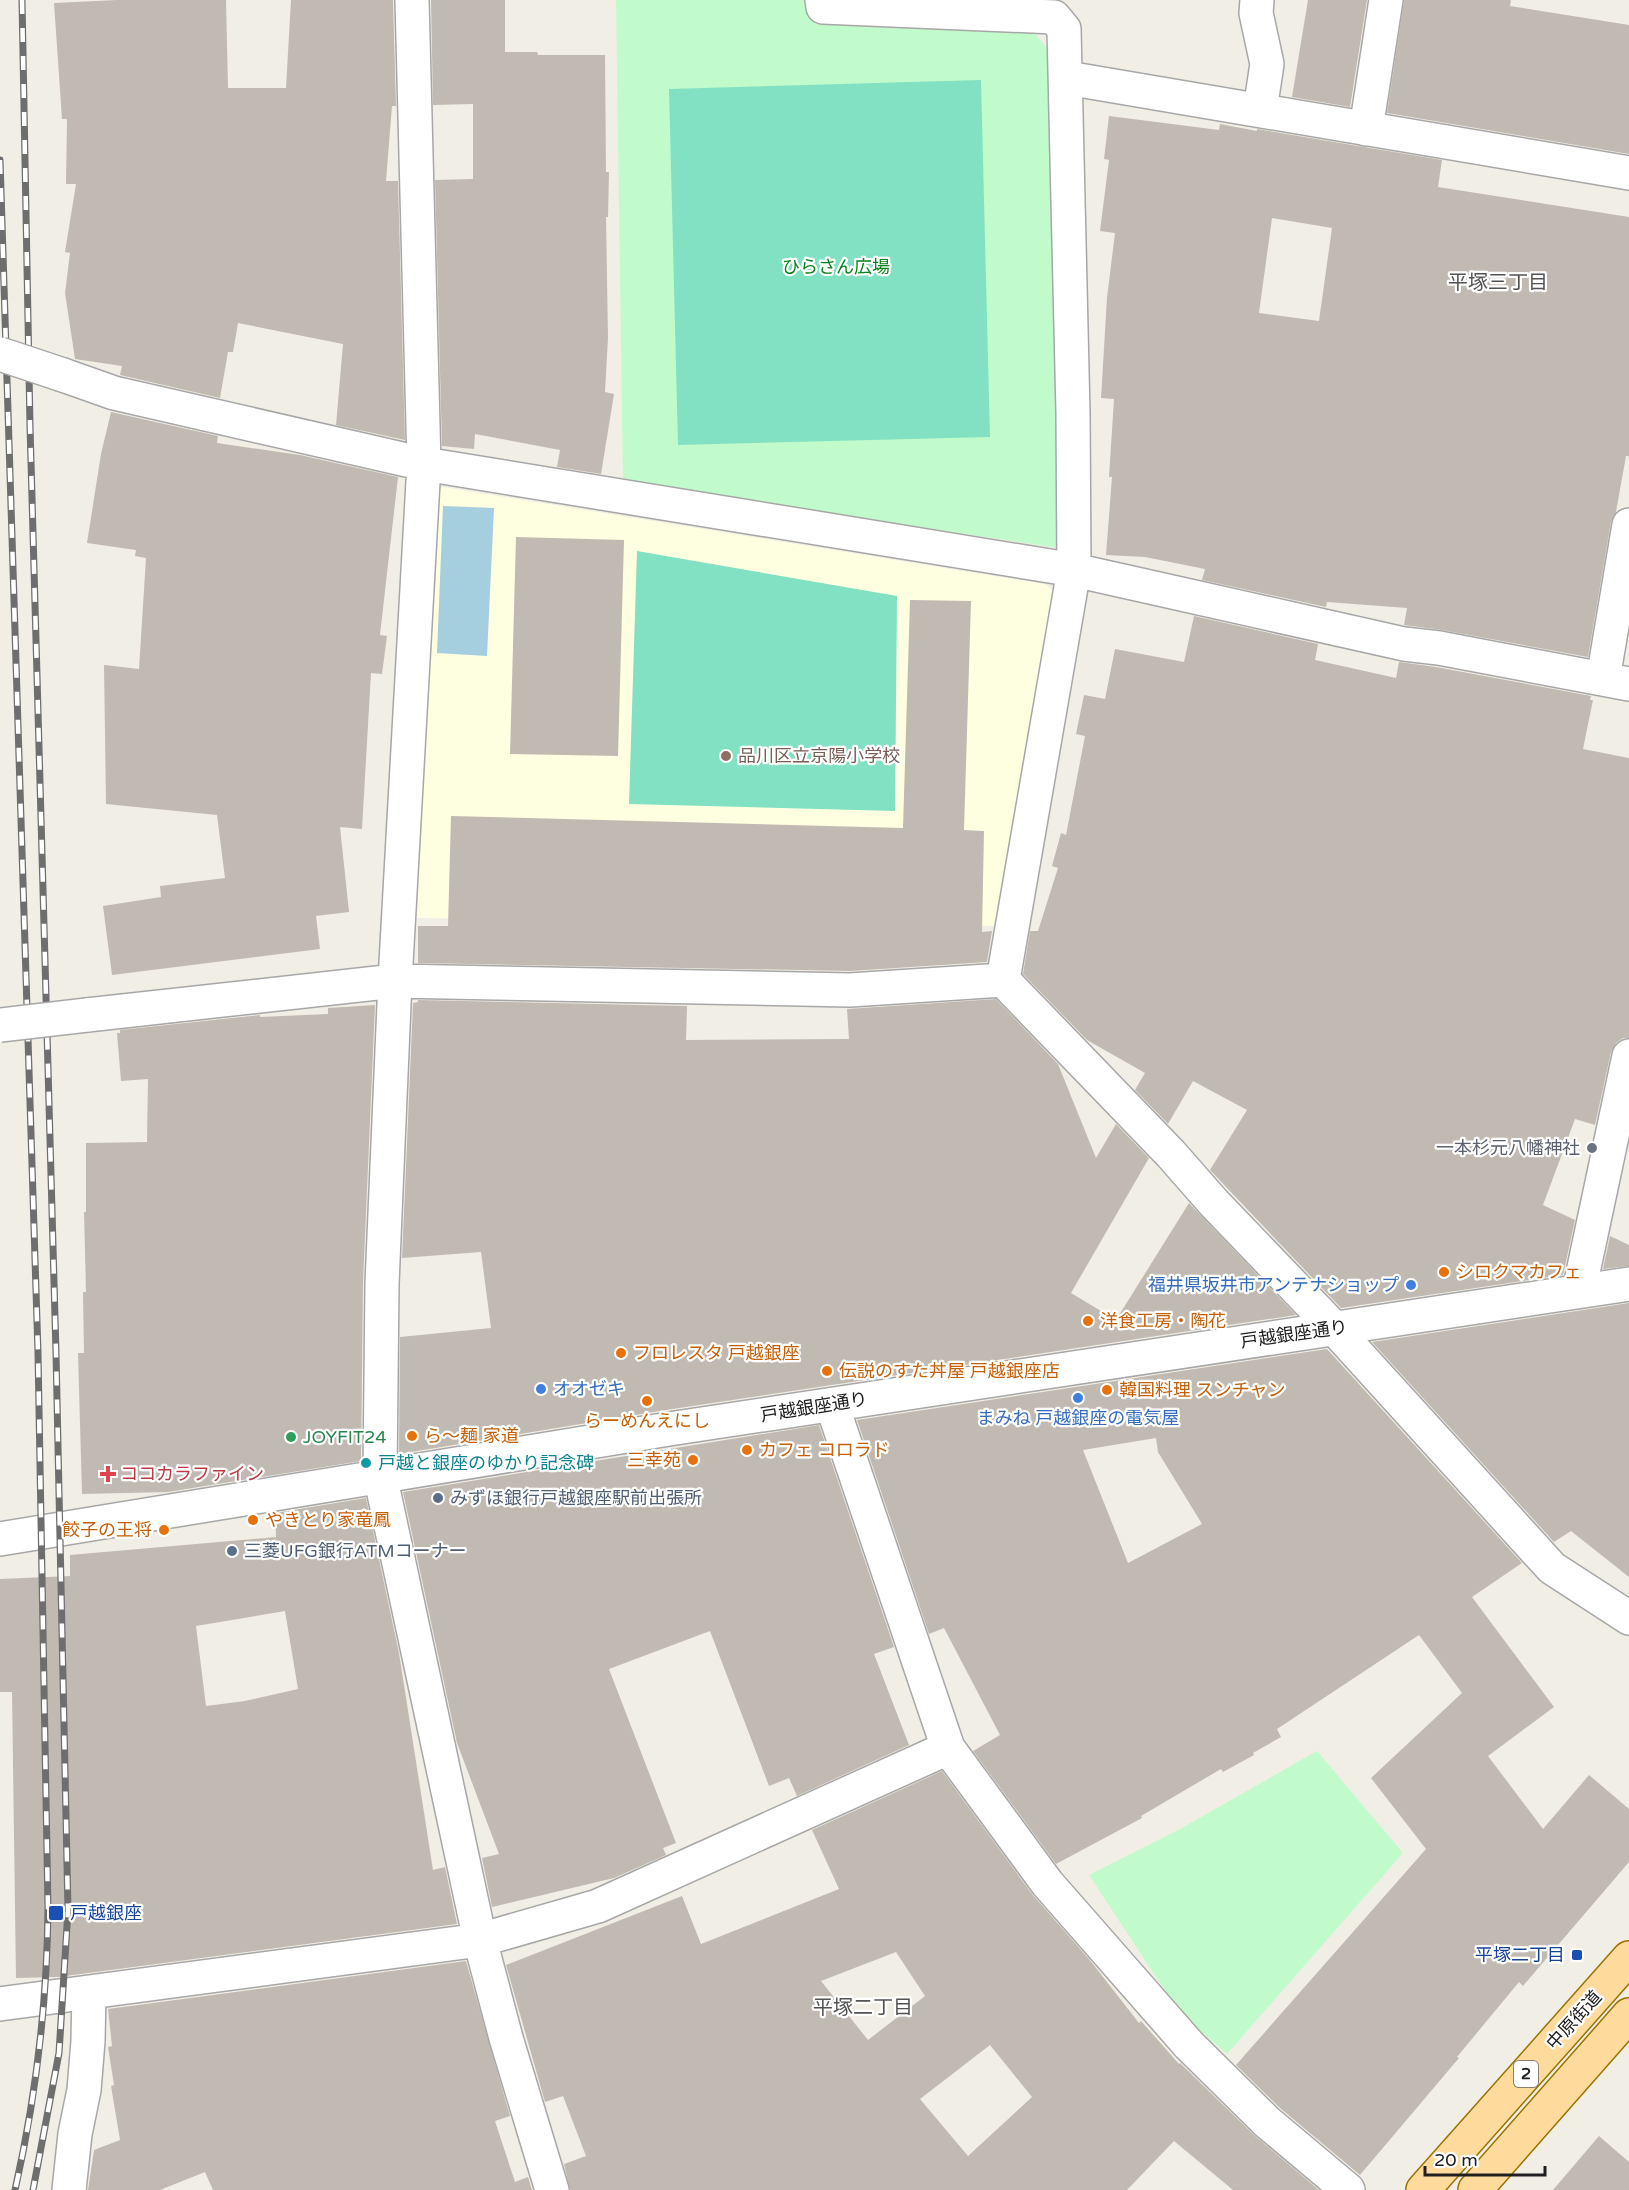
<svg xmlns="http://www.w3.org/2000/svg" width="1629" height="2190" font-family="'Varela Round','Noto Sans JP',sans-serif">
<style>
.education{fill:#fdffe0}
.park{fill:#c2fbcb}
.pitch{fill:#82e1c3}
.water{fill:#a5cedf}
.building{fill:#c1bab2;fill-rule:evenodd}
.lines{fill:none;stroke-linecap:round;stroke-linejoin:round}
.minor-casing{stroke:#a7a7a7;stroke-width:36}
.tertiary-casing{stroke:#a7a7a7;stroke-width:36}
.primary-casing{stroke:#9b7200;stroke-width:36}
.minor{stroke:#fff;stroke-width:33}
.tertiary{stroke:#fff;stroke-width:33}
.primary{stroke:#fedb9d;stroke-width:33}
.rail-casing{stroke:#6e6e6e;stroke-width:7}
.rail{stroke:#fff;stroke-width:4.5;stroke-dasharray:14;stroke-linecap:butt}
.minor-bridge-casing{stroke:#a7a7a7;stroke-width:36;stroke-linecap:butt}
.minor-bridge{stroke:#fff;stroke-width:33}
.education-dot{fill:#8d6e63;stroke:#fff;stroke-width:2}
.worship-dot{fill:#6b7280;stroke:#fff;stroke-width:2}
.food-dot{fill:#e8710a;stroke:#fff;stroke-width:2}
.shop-dot{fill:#3f7fe0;stroke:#fff;stroke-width:2}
.leisure-dot{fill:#2e9e5b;stroke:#fff;stroke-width:2}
.culture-dot{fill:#0f9aa8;stroke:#fff;stroke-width:2}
.health-dot{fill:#e0444e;stroke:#fff;stroke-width:2}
.service-dot{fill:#5c6f8a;stroke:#fff;stroke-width:2}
.transit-dot{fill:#1a4fb4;stroke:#fff;stroke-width:2}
.labels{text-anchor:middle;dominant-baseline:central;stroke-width:4.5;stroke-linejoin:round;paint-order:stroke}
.shield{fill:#fff;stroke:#636363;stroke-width:1.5}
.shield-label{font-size:16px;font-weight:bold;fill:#202020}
.park-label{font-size:18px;fill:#09831b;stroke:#fff}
.education-label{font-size:18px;fill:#785e54;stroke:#fff;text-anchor:start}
.worship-label{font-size:18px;fill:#5b616d;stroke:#fff;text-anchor:end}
.food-label{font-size:18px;fill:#c56008;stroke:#fff;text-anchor:start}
.shop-label{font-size:18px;fill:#366cbe;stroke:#fff;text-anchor:end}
.street-label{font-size:18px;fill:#202020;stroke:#fff}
.leisure-label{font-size:18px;fill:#27864d;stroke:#fff;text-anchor:start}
.culture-label{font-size:18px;fill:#0d838f;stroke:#fff;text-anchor:start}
.health-label{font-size:18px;fill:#be3a42;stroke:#fff;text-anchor:start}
.service-label{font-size:18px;fill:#4e5e75;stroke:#fff;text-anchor:start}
.transit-label{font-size:18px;fill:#164399;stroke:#fff;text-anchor:start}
.neighbourhood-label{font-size:20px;fill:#535353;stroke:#fff}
</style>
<rect width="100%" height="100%" fill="#f1eee6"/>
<path class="education" d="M443,487L1045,584L1057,593L1001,926L417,918L430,500Z"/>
<path class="park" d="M616,0H811L815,21L1031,29L1048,49L1059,548L861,518L623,485Z
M1317,1751L1403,1853L1227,2054L1179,2012L1089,1875L1182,1828Z"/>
<path class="pitch" d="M981,80L990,437L678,445L669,89Z
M637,551L897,596L895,811L629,804Z"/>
<path class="water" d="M443,506L494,508L487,656L437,653Z"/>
<path class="building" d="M117,0H226L228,88H286L291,0H393L396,106H392L386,181H398L405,440L336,425L343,344L238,323L233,352H228L220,398L120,375L122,366L75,359L65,293L70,253L65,252L76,184H66L67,119H62L54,3Z
M431,0H505V52H537L538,55H605L606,172H609L608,217H606L608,338L605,392L614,394L601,474L557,467L560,450L475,434L474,449L442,446L435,180L473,179V104L433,105Z
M1308,0H1367L1350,107L1292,97Z
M1404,0H1511L1510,6L1629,25V154L1387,113Z
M1109,116L1219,130L1220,124L1257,131V129L1442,160L1438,187L1629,217V456H1626L1616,512L1611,522L1588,657L1442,630L1404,625L1407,608L1327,602L1326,607L1202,580L1205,569L1145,557L1106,555L1112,477H1109L1114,399L1101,398L1107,298L1115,233L1100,231L1109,160L1104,159ZM1272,218L1332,228L1319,321L1259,313Z
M111,412L218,436L217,443L300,455L398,477L380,635L387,636L382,674L371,673L362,829L340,827L349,912L316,916L320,949L112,975L103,906L161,897L160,886L225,878L217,815L106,804L104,665L139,669L146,558L135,556L136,550L87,543L101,454Z
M516,537L624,540L618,756L510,754Z
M910,600L971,601L964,830L984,831L982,932L992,931L987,962L850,971L418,963V926H448L451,816L903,828Z
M1194,616L1318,644L1315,660L1396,678L1399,662L1436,667L1591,696L1590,700H1593L1583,749L1629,758V1038H1623L1616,1043L1611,1052L1595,1125L1575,1119L1543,1205L1575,1220L1563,1275L1341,1308L1210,1170L1247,1110L1193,1081L1168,1124L1135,1090L1145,1073L1087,1040L1023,974L1030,931H1038L1058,868L1052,866L1061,833L1066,835L1085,736L1076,734L1084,695L1105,699L1115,649L1184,662Z
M996,999L1058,1064L1096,1158L1116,1124L1149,1158L1071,1293L1116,1320L1189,1203L1296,1315L666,1410L399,1454L400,1337L491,1328L481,1252L402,1258L413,1003L418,1002V1000L687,1006L686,1040L849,1039L847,1009Z
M375,1005L363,1283L361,1461L168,1492L82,1494L78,1353H84L83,1292H86L84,1212H86V1143L147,1142L148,1079L121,1081L117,1033H120V1030L260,1015V1017L328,1014V1008Z
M1610,1236L1629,1245V1266L1603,1269Z
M1629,1303V1577L1571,1531L1554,1542L1372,1342Z
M1327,1349L1522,1563L1472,1597L1554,1707L1488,1756L1543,1829L1589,1775L1629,1809V1862L1523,1986L1519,1982L1457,2057L1459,2058L1360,2175L1280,2108L1236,2065L1426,1849L1371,1778L1462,1693L1419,1635L1277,1729L1281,1737L1253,1753L1254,1755L1223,1772L1221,1769L1141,1816L1142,1818L1056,1864L973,1751L1000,1735L944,1628L929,1634L857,1420ZM1156,1438L1158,1452L1202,1524L1128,1563L1083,1450Z
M819,1425L894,1647L874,1654L909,1745L797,1796L789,1778L769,1786L710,1631L609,1669L676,1843L663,1848L666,1855L614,1878L492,1907L482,1858L499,1854L457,1743L403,1492Z
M366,1498L399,1653L433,1870L445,1867L457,1924L58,1977L16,1978L12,1692H0V1579L70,1576V1555L276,1537L275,1513ZM285,1611L298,1689L245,1701L206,1706L196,1626Z
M942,1771L1032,1894L1089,1959L1139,2023L1141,2021L1179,2064L1180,2063L1254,2135L1319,2190H1233L1174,2141L1127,2190H570L564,2164L586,2156L563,2096L545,2102L506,1965L682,1896L701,1944L839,1889L812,1830ZM896,1952L925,1996L868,2040L821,1981ZM990,2045L1032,2097L968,2156L920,2099Z
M466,1961L510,2116L495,2121L515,2182L528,2177L532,2190H213L205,2172L160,2190H88L94,2150L120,2140L111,2086L114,2085L108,2047L112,2046L108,2009Z
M1599,2136L1629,2162V2190H1553Z"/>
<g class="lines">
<defs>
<path id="minor" d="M412,0L424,464L395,981L382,1284L380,1475L480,1940L506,2038L552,2190
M822,0L823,7L1054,17L1064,29L1073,413L1074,570L1003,980
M1257,0L1256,13L1267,64L1260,110
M1067,78L1629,173
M1366,129L1386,0
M63,375L114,393L424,464L1074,570L1404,644L1439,648L1629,684
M1603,679L1629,525
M87,1015L395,981L850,990L1003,980L1171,1154L1214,1203L1334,1328L1552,1568L1629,1618
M1579,1291L1629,1056
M832,1405L948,1748L1047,1883L1189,2045L1267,2122L1348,2190
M0,2004L480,1940L598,1906L948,1748
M69,2190L75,2134L84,2090L88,2041L89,1992"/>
<path id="tertiary" d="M0,1539L669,1429L1629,1284"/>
<path id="primary" d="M1423,2190L1629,1958
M1475,2190L1629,2015"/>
</defs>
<use href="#minor" class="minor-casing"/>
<use href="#tertiary" class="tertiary-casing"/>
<use href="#primary" class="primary-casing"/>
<use href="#minor" class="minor"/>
<use href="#tertiary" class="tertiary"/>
<use href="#primary" class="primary"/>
<defs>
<path id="rail" d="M22,0L30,426L56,1353L68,1910L59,2053L33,2190
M0,160L38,1353L48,1909C47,2004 36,2097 15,2190"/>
</defs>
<use href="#rail" class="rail-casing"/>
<use href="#rail" class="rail"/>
<defs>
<path id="minor-bridge" d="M0,354L63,375
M0,1025L87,1015"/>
</defs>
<use href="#minor-bridge" class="minor-bridge-casing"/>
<use href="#minor-bridge" class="minor-bridge"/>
</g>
<circle class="education-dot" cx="726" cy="756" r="6"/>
<circle class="worship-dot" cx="1592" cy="1148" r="6"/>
<g class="food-dot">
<circle cx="1444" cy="1272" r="6"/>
<circle cx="1088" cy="1321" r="6"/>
<circle cx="621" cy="1353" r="6"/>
<circle cx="827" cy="1371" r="6"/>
<circle cx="1107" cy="1390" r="6"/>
<circle cx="647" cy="1401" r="6"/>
<circle cx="412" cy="1436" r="6"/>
<circle cx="747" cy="1450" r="6"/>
<circle cx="693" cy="1460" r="6"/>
<circle cx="253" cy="1520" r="6"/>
<circle cx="164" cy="1530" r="6"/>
</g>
<g class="shop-dot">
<circle cx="1411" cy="1285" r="6"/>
<circle cx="541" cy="1389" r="6"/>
<circle cx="1078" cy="1398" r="6"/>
</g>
<circle class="leisure-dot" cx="291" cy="1437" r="6"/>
<circle class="culture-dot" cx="366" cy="1463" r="6"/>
<path class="health-dot" d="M105 1465h6v6h6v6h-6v6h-6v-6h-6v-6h6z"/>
<g class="service-dot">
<circle cx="438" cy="1498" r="6"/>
<circle cx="232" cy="1551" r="6"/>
</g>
<g class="transit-dot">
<rect x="48" y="1905" width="16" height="16" rx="3"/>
<rect x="1571" y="1949" width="12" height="12" rx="3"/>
</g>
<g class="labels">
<rect class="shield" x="1514" y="2061" width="24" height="26" rx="4.5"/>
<g class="shield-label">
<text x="1526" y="2074">2</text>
</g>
<g class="park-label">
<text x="836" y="267">ひらさん広場</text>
</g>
<g class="education-label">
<text x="738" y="756">品川区立京陽小学校</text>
</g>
<g class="worship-label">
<text x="1580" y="1148">一本杉元八幡神社</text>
</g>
<g class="food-label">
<text x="1456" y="1272">シロクマカフェ</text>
<text x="1100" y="1321">洋食工房・陶花</text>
<text x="633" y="1353">フロレスタ 戸越銀座</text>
<text x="839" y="1371">伝説のすた丼屋 戸越銀座店</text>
<text x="1119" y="1390">韓国料理 スンチャン</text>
<text x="647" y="1421" text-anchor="middle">らーめんえにし</text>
<text x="424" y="1436">ら～麺 家道</text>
<text x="759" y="1450">カフェ コロラド</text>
<text x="681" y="1460" text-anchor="end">三幸苑</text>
<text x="265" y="1520">やきとり家竜鳳</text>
<text x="152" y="1530" text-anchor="end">餃子の王将</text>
</g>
<g class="shop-label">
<text x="1399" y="1285">福井県坂井市アンテナショップ</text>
<text x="553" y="1389" text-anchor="start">オオゼキ</text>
<text x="1078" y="1418" text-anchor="middle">まみね 戸越銀座の電気屋</text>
</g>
<g class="street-label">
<text transform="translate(1294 1334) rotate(-8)">戸越銀座通り</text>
<text transform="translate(814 1407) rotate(-9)">戸越銀座通り</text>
<text transform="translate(1574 2020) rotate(-48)">中原街道</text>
</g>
<g class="leisure-label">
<text x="303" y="1437">JOYFIT24</text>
</g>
<g class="culture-label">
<text x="378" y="1463">戸越と銀座のゆかり記念碑</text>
</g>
<g class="health-label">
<text x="120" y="1474">ココカラファイン</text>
</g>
<g class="service-label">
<text x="450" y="1498">みずほ銀行戸越銀座駅前出張所</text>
<text x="244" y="1551">三菱UFG銀行ATMコーナー</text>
</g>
<g class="transit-label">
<text x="70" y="1913">戸越銀座</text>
<text x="1565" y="1955" text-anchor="end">平塚二丁目</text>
</g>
<g class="neighbourhood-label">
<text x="1498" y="283">平塚三丁目</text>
<text x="863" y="2008">平塚二丁目</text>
</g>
</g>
<path d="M1425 2166v9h120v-9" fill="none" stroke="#202020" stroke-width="3"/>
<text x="1434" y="2166" font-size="18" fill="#202020" stroke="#ffffff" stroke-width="4.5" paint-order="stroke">20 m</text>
</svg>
